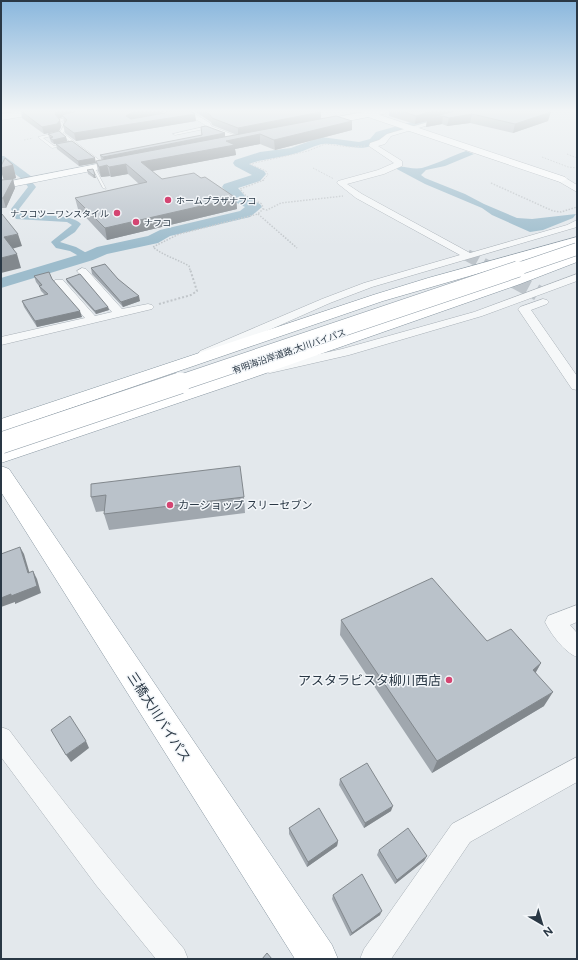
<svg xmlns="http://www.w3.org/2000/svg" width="578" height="960" font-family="Figtree,'Noto Sans JP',sans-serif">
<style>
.water{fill:#9dbccc}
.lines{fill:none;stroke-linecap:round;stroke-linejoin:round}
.canal{fill:#9dbccc;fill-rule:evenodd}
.river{fill:#9dbccc;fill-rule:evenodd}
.secondary-tunnel-far1{stroke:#bec5cb;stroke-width:12;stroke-dasharray:12 6;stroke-linecap:butt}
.secondary-tunnel{stroke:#bec5cb;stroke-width:16;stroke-dasharray:16 8;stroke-linecap:butt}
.lane-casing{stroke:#a8b0b7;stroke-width:1}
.street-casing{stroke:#a8b0b7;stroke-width:1}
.secondary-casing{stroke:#a8b0b7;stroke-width:1}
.highway-casing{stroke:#8a98a3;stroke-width:1}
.path-far2{stroke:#c1c6ca;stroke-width:1;stroke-dasharray:1.5 1.5;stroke-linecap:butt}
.path-far1{stroke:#c1c6ca;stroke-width:1.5;stroke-dasharray:1.5 1.5;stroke-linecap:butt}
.path{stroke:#c1c6ca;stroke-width:2;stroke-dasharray:2 2;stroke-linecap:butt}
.lane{fill:#f6f8f9;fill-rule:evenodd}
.street{fill:#f6f8f9;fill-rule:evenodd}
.secondary{fill:#fff;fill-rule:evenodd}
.highway{fill:#fff;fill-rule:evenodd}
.highway-bridge-far2-casing{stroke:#8a98a3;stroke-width:13;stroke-linecap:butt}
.highway-bridge-far1-casing{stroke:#8a98a3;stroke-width:17;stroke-linecap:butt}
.highway-bridge-casing{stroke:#8a98a3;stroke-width:22;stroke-linecap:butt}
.highway-bridge-far2{stroke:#fff;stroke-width:12}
.highway-bridge-far1{stroke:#fff;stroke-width:16}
.highway-bridge{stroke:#fff;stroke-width:21}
.wall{fill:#a0a7ae}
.shaded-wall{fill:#82888d}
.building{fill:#bac2ca;stroke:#82888d}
.poi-dot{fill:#d44572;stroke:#f3f6f9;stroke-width:1.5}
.labels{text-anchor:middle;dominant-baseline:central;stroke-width:3;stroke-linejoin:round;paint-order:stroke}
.far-poi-label{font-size:9px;fill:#2a3845;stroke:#f3f6f9;text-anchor:start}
.far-street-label{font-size:9px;fill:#2a3845;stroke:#f3f6f9}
.poi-label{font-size:11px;fill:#2a3845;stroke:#f3f6f9;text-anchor:start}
.near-poi-label{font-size:13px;fill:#2a3845;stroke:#f3f6f9;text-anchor:end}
.near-street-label{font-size:13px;fill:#2a3845;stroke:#f3f6f9}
</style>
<rect width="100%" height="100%" fill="#e3e8ec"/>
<path class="water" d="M466,151L474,154L445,166L426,170L421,175L425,178L465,194L484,204L517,218L532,219L576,214L573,218L543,230L530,232L492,215L482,208L425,184L393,167C403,165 412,170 422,168C437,164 451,156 466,151Z
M1,156H4L32,177L22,179L1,164Z"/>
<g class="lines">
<path class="canal" d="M1,158L26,174L36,187L19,209L22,215C37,216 71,213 81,224L75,232L60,242L76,247L90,255L91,257L90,259H84L70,251L56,248L51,242L72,225L67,222L16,219L11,209L28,187L21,176L1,163Z"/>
<path class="river" d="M450,111H468L467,113L384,136C366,158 345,142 323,144C318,144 304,151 297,153C281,158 265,158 249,164L264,171L266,174L260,181L238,188L245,196L260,204L262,207L250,217L170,236L158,243L107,254L93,260L1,288V278L81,254L97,247L148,236L160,230L240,211L245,207L235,202L222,187L224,184L252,175L235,166L233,163L235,160L260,152L291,148L321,137L359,142L370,139L376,132Z"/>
<path class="secondary-tunnel-far1" d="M467,255L495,270"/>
<path class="secondary-tunnel" d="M493,269L538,293"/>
<defs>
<path id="lane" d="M73,116L74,118L61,121L67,127L63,133L106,165V167H104L60,134L43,138L54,146L67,143L68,145L52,148L38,137L60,132L63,127L58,120Z
M208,126L209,128L175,135L173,134Z
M92,167L95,168L106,189L103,188Z"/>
<path id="street" d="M182,111H190L210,123L211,126L244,139L240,141L213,132L206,128L205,125Z
M466,111H477L391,136L385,144L378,146L402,161V166L384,174L347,184L362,194L470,253L567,225L577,220V227L372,287L330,303L208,357H200L198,354L200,351L322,299L364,283L460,255L356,198L337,183L338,181L378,170L394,163L369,146L370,143L379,140L387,134Z
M558,177H564L577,185V192L558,181Z
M82,268L86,269L122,309L148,304L152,305L154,307L152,309L1,345V337L85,318L55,284L54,282L55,280H63L95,316L112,312L77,271Z
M577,274V281L482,316L349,355L270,373L265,372L263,369L265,366L342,349L474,312Z
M543,299L547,300L549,302L547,304L531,310L577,376V390L572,389L518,309L520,307Z
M577,605V622L570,625L577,633V657C564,652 551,634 545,622L548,616Z
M1,727L9,730C65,805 124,878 184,949L188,959H156L96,885L1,757Z
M577,757V782L470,842L391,959H360L364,949L452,824Z"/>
<path id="secondary" d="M20,111H43L39,114L1,120V114Z
M368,111L565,177L567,179L561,182L557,181L365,116L364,114L365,112Z"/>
<path id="highway" d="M368,111H388L384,114L316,127L311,124L316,121Z
M127,158L131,159L132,161L131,163L1,189V183Z
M577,237V245L383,301L1,432V419L373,295L428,278Z
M577,253V262L520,284L252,378L1,463V448L240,370L510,278Z
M1,466L9,469L332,945L338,959H295L1,492Z"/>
</defs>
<use href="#lane" class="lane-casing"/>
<use href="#street" class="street-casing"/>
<use href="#secondary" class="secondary-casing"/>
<use href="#highway" class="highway-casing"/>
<path class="path-far2" d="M24,140L33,138
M567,154L577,158
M542,157L568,167L577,168
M313,168L334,179
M262,181L268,175L266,171L250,164L308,151L325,144L350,147L365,146"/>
<path class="path-far1" d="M491,183L553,211L561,212L577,207
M263,209L267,210L281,203L343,196
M258,214L297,248
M190,270L189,266C177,259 164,256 153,247L179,234L258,214L263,209L262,204L246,196L240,189L264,180"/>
<path class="path" d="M159,304L191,295L197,291L190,269"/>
<use href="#lane" class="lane"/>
<use href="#street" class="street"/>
<use href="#secondary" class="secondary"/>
<use href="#highway" class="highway"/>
<defs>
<path id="highway-bridge-far2" d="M515,270L577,249"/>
<path id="highway-bridge-far1" d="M177,384L518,269"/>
<path id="highway-bridge" d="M1,443L180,383"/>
</defs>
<use href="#highway-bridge-far2" class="highway-bridge-far2-casing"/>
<use href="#highway-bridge-far1" class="highway-bridge-far1-casing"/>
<use href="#highway-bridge" class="highway-bridge-casing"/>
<use href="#highway-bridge-far2" class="highway-bridge-far2"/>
<use href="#highway-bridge-far1" class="highway-bridge-far1"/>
<use href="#highway-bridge" class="highway-bridge"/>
</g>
<path class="wall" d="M21,111H164L162,113L196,121L76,141L65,133L63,125L65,123L64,122L63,117L58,118L60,120L61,127L59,131L44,134L22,118Z
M194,111H319L321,112V119L352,130L275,150L260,144L235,149L236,155L151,171L162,179L201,178L236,198L237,209L107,240L78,209L75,198L139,184L128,174L111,177L110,176L101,177L98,171L96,161L102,160L101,159L100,155L202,135L201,127L225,133V137L237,135L212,125L211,122Z
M389,111H547L548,121L513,133L470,123L447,126L442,124L426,127L427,121L415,124L389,116Z
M48,134L66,137L67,141L96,163L79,166L57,149L56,144H54L51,142Z
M13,165L16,178L13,179L15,188L6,208H1V180H4Z
M87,170L96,178H94L88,174Z
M91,268L118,279L140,301L123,307L92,274Z
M34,276L52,279L82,317L37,327L24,307L22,301L45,295L41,291L39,286L36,282Z
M66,279L108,307L109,310L96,314L67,282Z
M91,484L244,497L245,513L109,530L104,514V511L96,512L91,497Z
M341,620L487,641L541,663L536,672L544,706L432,773L340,635Z
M340,779L391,811L364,828L339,785Z
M289,828L338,841L337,846L307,867L289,834Z
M379,850L427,856L424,861L395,884L377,855Z
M333,895L380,915L350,936L332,899Z"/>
<path class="shaded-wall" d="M57,111H87L62,115L63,117L58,119L55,114L56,112Z
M137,111H164L161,114L132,120L126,116L131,113Z
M432,111H460L443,116L442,124L426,127L427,121L415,124L416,116Z
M321,112V119L238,135V128Z
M551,112L548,121L513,133L515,124Z
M195,114L196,121L76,141L74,133Z
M472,114L470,123L447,126L449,118Z
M60,120L61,127L59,131L44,134L42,127Z
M352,121V130L275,150L274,140Z
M225,133V138L104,161L103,157Z
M260,134V144L235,149L236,155L142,173L141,162L226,141Z
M66,137L67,141L54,144L53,140Z
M95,158L96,163L79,166L78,161Z
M126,164L128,174L111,177L109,167Z
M13,165L16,178L13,179L15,188L6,208L3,198L4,181L1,171V168Z
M107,165L110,176L101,177L99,167Z
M93,175H95L96,178H94Z
M236,198L237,209L107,240L105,228Z
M18,234L22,246L8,250L4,237Z
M17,254L21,268L1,273V258Z
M139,296L140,301L123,307L121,302Z
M108,307L109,310L96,314L95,311Z
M80,311L82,317L37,327L35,321Z
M20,547L24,554L32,581L28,573Z
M33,571L37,579L41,593L15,604V602L1,607V598Z
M541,663L533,677V670Z
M553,692L544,706L432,773L437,761Z
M86,741L89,748L71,762L66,755Z
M393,806L391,811L364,828L365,823Z
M338,841L337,846L307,867L308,862Z
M427,856L424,861L395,884L397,880Z
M382,911L380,915L350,936L352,933Z"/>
<path class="building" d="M21,111H57L56,112L55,114L60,120L57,124L42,127Z
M77,111H137L131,113L126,116L131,119L165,113L167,111H190L195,114L74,133L63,125L67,120L62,115Z
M204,111H319L321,112L238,128L212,118L210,115Z
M401,111H432L416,116Z
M454,111H547L551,112L515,124L472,114L449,118L443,116L427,119Z
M336,116L352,121L274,140L260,134L226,141L235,145L141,162L162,179L194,173L201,178L205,177L236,198L105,228L75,198L147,182L126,164L109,167L107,165L99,167L96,161Z
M206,126L225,133L103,157L100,155L202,135L201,127Z
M59,131L66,137L53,140L50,138L53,137L48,134Z
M72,141L95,158L78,161L56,144Z
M5,158L13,165L1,168V166Z
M93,169L95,175H93L87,170Z
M13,179L3,198H1V180Z
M1,214H2L18,234L4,237L17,254L1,258Z
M105,264L118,279L139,296L121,302L91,268Z
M49,272L52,279L80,311L35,321L22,301L48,294L39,286L42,285L34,276Z
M80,274L108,307L95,311L66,279Z
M240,466L244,497L104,514L106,495L91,497V484Z
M20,547L28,573L33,571L37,586L11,596V594L1,598V554Z
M432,578L487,641L511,629L541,663L533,670L553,692L437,761L341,620Z
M70,716L86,741L66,755L51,730Z
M367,763L393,806L365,823L340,779Z
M319,808L338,841L308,862L289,828Z
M408,828L427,856L397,880L379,850Z
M362,874L382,911L352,933L333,895Z
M267,953L272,959H262Z"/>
<linearGradient id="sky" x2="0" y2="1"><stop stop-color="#8ab7dd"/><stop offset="0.45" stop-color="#f2f5f6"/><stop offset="1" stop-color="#f2f5f6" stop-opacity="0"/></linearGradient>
<rect width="578" height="246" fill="url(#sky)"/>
<g class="poi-dot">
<circle cx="168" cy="200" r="4"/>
<circle cx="117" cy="213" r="4"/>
<circle cx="136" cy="222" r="4"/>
<circle cx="170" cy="505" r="4"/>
<circle cx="449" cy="680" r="4"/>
</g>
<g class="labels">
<g class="far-poi-label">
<text x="176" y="200">ホームプラザナフコ</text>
<text x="109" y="213" text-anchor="end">ナフコツーワンスタイル</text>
<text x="144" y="222">ナフコ</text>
</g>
<g class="far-street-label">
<text transform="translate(289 351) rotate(-19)">有明海沿岸道路;大川バイパス</text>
</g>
<g class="poi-label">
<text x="178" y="505">カーショップ スリーセブン</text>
</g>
<g class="near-poi-label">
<text x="441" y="680">アスタラビスタ柳川西店</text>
</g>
<g class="near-street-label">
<text transform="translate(159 717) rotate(57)">三橋大川バイパス</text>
</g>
</g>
<rect width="578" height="960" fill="none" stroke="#2a3845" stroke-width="4"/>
<g transform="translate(542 924) rotate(142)" stroke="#f3f6f9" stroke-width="3" paint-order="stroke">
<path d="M0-3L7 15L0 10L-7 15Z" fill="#2a3845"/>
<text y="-6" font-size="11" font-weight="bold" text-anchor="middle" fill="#2a3845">N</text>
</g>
</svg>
